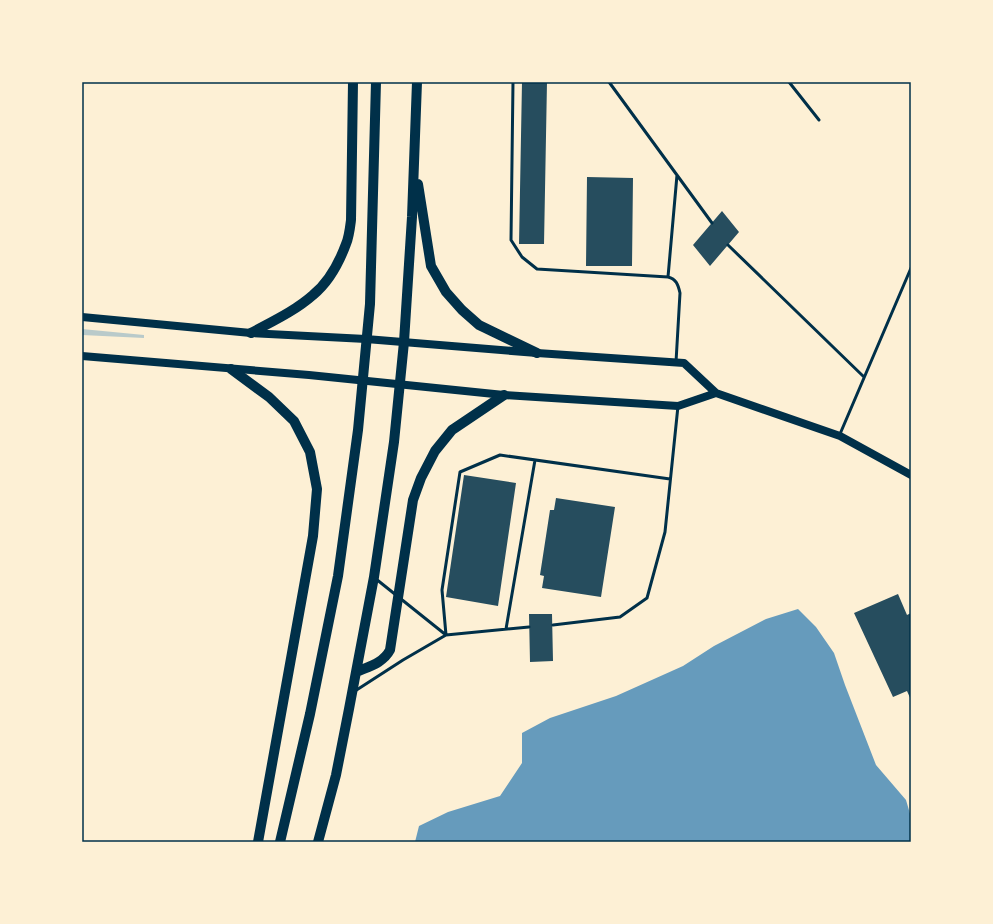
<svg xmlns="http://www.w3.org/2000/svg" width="993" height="924" font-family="'Nunito Sans',sans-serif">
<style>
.green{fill:#b9caca}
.water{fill:#669bbc}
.building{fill:#264d5e}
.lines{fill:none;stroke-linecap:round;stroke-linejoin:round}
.service{stroke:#003049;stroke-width:3}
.secondary{stroke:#003049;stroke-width:8}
.primary{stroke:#003049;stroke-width:10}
.neatline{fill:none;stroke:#003049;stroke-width:1.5}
</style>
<rect width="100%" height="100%" fill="#fdf0d5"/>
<path class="green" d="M82,329L144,335V338L82,335Z"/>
<path class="water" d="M798,609L816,627L834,653L845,685L876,765L906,800L911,817V842H415L419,826L448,812L500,796L522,763V733L550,718L616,696L683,666L714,646L766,619Z"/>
<path class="building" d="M522,82H547L544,244H519Z
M587,177L633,178L632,266H586Z
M722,211L739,232L710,266L693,245Z
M464,475L516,483L498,606L446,597Z
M556,498L615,507L601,597L542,588L544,576L540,575L550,510H554Z
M898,594L907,615L911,613V700L907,691L893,697L854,613Z
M529,614H552L553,661L530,662Z"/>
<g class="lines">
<path class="service" d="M513,82L511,240L522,257L537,269L668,277C676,279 678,284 680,293L676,362
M609,82L712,223
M789,82L819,120
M728,245L864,377
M668,277L677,175
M840,434L911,268
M376,579L396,595
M401,599L446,635
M553,625L620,617L647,598L665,532L678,406
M506,629L535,460
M446,635L442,590L460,472L500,455L670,479
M355,691L403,660L446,635L529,627"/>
<path class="secondary" d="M82,317L251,333L366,339L537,353L684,363L716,393L840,436L911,475
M82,356L309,375L504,395L678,406L716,393"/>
<path class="primary" d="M418,184L431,266L446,292L462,310L479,325L537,353
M251,333C271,322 295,311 313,295C329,282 339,263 346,244C349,237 350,228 351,220L353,82
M231,369L269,397L294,421L310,452L317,489L313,536L258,842
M356,672C370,666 383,663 390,650L413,500L421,478L435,451L452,430L504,395
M280,842L310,714L338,576L358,430L370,304L376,82
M318,842L336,775L349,709L374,577L394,442L404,342L412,217L417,82"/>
</g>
<rect width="993" height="924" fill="none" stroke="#fdf0d5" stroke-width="166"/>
<rect x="83" y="83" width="827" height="758" class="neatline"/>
</svg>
